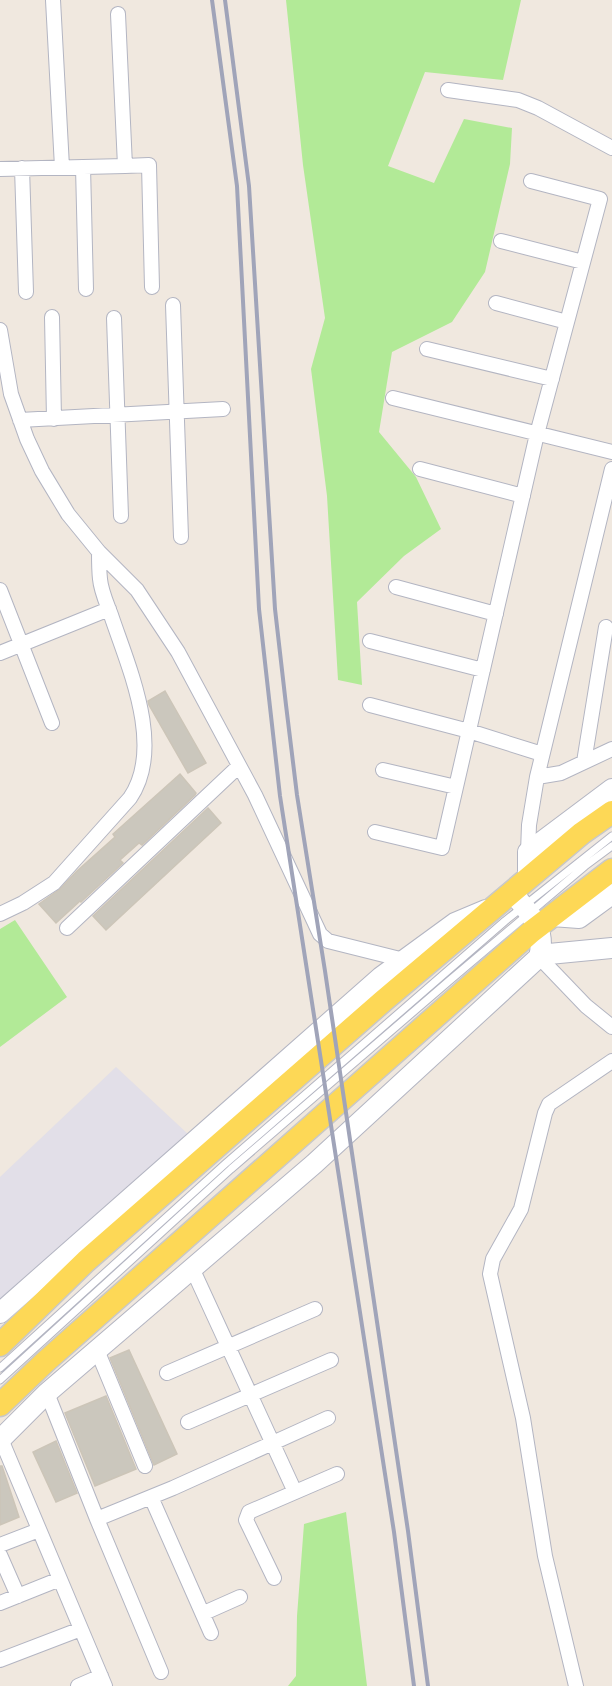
<svg xmlns="http://www.w3.org/2000/svg" width="612" height="1686" font-family="Arial,sans-serif">
<style>
.industrial{fill:#e2dfe8}
.green{fill:#b2ea97}
.building{fill:#cbc7bd;stroke:#ccc5b8;stroke-width:1.5}
.lines{fill:none;stroke-linecap:round;stroke-linejoin:round}
.lane-casing{stroke:#b3b5c2;stroke-width:9}
.street-casing{stroke:#b3b5c2;stroke-width:16}
.secondary-casing{stroke:#b3b5c2;stroke-width:22}
.primary-casing{stroke:#c8c8c8;stroke-width:25}
.lane{stroke:#fff;stroke-width:7}
.street{stroke:#fff;stroke-width:14}
.secondary{stroke:#fff;stroke-width:20}
.primary{stroke:#fdd856;stroke-width:22}
.rail{stroke:#a0a4b9;stroke-width:4}
</style>
<rect width="100%" height="100%" fill="#f0e8df"/>
<path class="industrial" d="M116,1067L189,1135L0,1304V1177Z"/>
<path class="green" d="M286,0H521L503,80L425,72L388,166L434,183L464,119L512,128L510,164L485,272L452,322L392,352L379,432L416,477L441,529L404,556L357,602L362,685L338,680L327,496L311,369L325,318L303,165Z
M15,920L67,997L0,1047V929Z
M346,1512L367,1686H288L296,1676L297,1616L304,1524Z"/>
<path class="building" d="M165,691L206,763L188,773L149,705L148,701Z
M180,774L196,793L195,795L142,845L139,843L120,860L123,863L81,902L80,901L56,923L39,904L60,889L77,871L115,837L113,834Z
M208,808L221,823L106,930L93,916Z
M129,1350L177,1454L154,1465L110,1358Z
M106,1396L136,1469L95,1486L65,1413Z
M56,1441L77,1493L56,1502L33,1452Z
M0,1466H2L19,1517L0,1525Z"/>
<g class="lines">
<defs>
<path id="lane" d="M0,1368L225,1164L505,921L612,836
M0,1380L231,1169L449,981L585,866L612,846"/>
<path id="street" d="M53,0L62,167
M448,90L518,100L538,108L612,148
M125,166L149,165L152,287
M83,167L86,289
M22,168L26,292
M0,169L125,166L118,14
M501,241L583,262
M496,303L567,322
M173,305L181,537
M52,317L54,419
M114,318L121,516
M0,330L11,394L27,439L42,471L68,514L99,552L137,590L178,652L255,795L320,934L328,941L404,960
M427,349L552,379
M393,398L612,452
M20,420L223,409
M420,469L523,496
M396,587L496,614
M0,590L52,723
M370,641L483,670
M0,653L109,609
M370,705L469,731L542,754
M584,762L606,627
M383,770L456,787
M537,777L561,773L612,749
M375,832L442,848L537,434L600,199L531,181
M528,852L529,825L537,777L612,469
M0,914L23,903L54,883L130,798C165,747 128,666 111,615C107,604 101,591 100,579C99,570 99,561 99,552
M67,928L239,766
M539,957L586,1006L612,1027
M192,1268L295,1492
M97,1350L145,1466
M167,1373L315,1309
M47,1393L97,1519L161,1672
M188,1422L331,1360
M1,1439L105,1686
M151,1497L211,1633
M97,1519L173,1488L328,1418
M0,1545L39,1530
M0,1555L18,1596
M274,1578L246,1520L249,1512L337,1474
M0,1603L60,1579
M204,1613L240,1597
M0,1660L81,1629
M78,1686L101,1676
M576,1686L545,1556L523,1418L490,1274L493,1259L521,1209L545,1113L549,1104L612,1061"/>
<path id="secondary" d="M528,878V852L612,789
M552,916L579,918L612,894
M539,957L549,954L612,948
M0,1313L381,977L455,923L486,910
M0,1440L47,1393L314,1164L539,957C547,927 529,914 512,892"/>
<path id="primary" d="M0,1345L86,1261L383,1001L582,833L612,812
M0,1405L45,1362L531,932L612,870"/>
</defs>
<use href="#lane" class="lane-casing"/>
<use href="#street" class="street-casing"/>
<use href="#secondary" class="secondary-casing"/>
<use href="#primary" class="primary-casing"/>
<use href="#lane" class="lane"/>
<use href="#street" class="street"/>
<use href="#secondary" class="secondary"/>
<use href="#primary" class="primary"/>
<path class="rail" d="M212,0L237,186L259,609L280,796L394,1532L414,1686
M225,0L249,186L275,609L286,705L297,795L325,971L408,1531L428,1686"/>
</g>
</svg>
